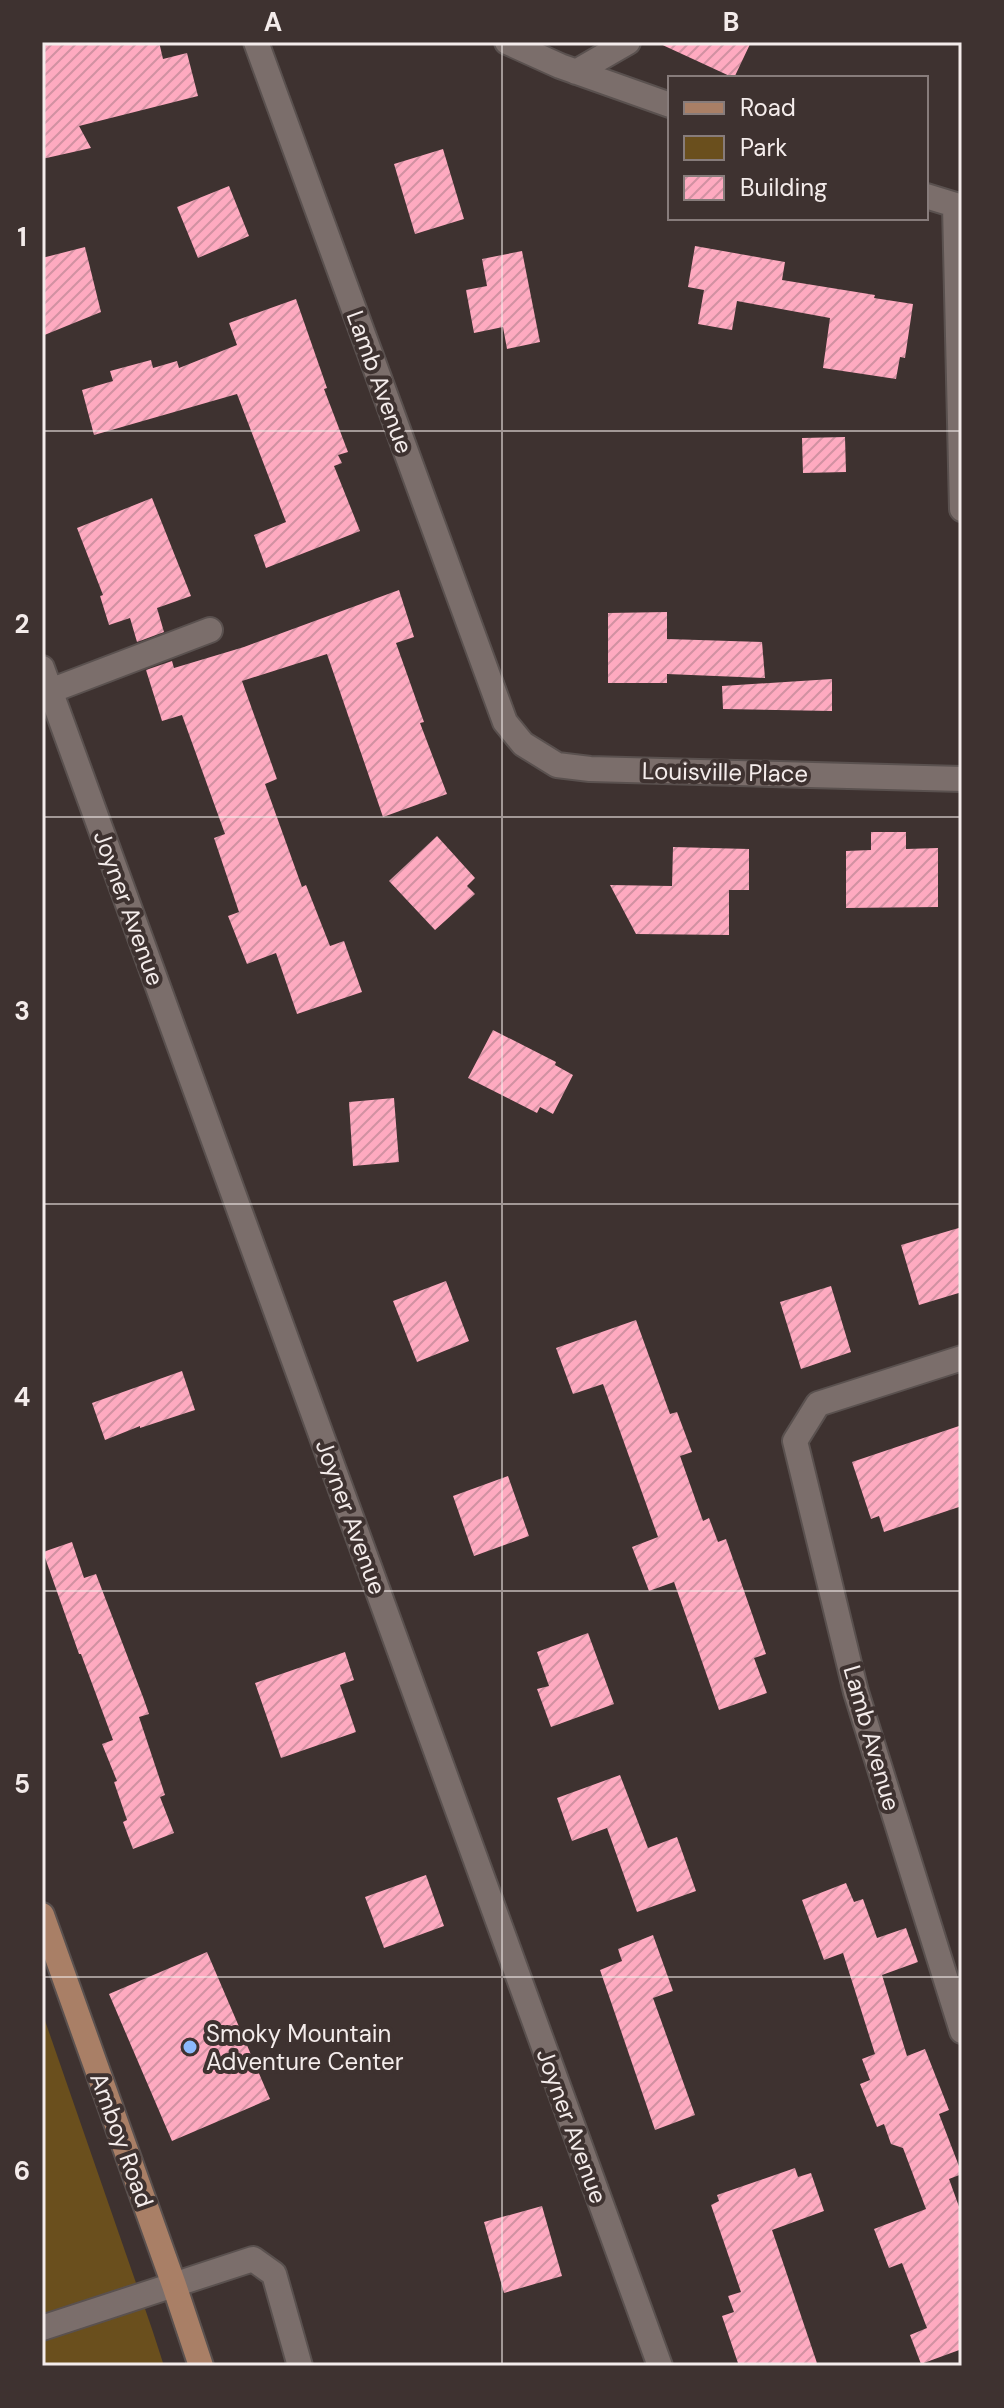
<svg xmlns="http://www.w3.org/2000/svg" width="1004" height="2408" font-family="'DM Sans',sans-serif">
<style>
.green{fill:#6a4f1d}
.building{fill:url(#building-hatch)}
.lines{fill:none;stroke-linecap:round;stroke-linejoin:round}
.minor-casing{stroke:#5a514f;stroke-width:28}
.major-casing{stroke:#5a514f;stroke-width:28}
.minor{stroke:#7b6e6b;stroke-width:24}
.major{stroke:#a97f66;stroke-width:24}
.grid{fill:none;stroke:#f4eceb;stroke-width:2;stroke-opacity:0.55}
.poi-dot{fill:#8cb9fc;stroke:#3e3230;stroke-width:3}
.labels{text-anchor:middle;dominant-baseline:central;stroke-width:8;stroke-linejoin:round;paint-order:stroke}
.street-label{font-size:24px;fill:#f4eceb;stroke:#3e3230}
.poi-label{font-size:24px;fill:#f4eceb;stroke:#3e3230;text-anchor:start}
.neatline{fill:none;stroke:#f4eceb;stroke-width:3}
.grid-label{font-size:26px;text-anchor:middle;font-weight:bold;fill:#f4eceb}
</style>
<defs>
<pattern id="building-hatch" width="6" height="6" patternUnits="userSpaceOnUse" patternTransform="scale(2)"><rect width="6" height="6" fill="#feaac0"/><path d="M-1 1l2-2M0 6l6-6M5 7l2-2" fill="none" stroke="#d191a2"/></pattern>
</defs>
<rect width="100%" height="100%" fill="#3e3230"/>
<path class="green" d="M42,2012L152,2329L164,2366H42Z"/>
<path class="building" d="M58,42H159L163,59L187,53L198,96L79,126L91,148L42,159V45Z
M656,42H751L734,78Z
M443,149L464,219L415,234L394,164Z
M229,186L249,236L198,258L177,207Z
M695,246L785,262L782,280L875,295L874,298L913,304L905,358L900,357L896,379L823,368L830,318L737,301L732,330L698,324L704,290L688,287Z
M85,247L101,312L42,336V258Z
M522,251L540,342L507,349L503,327L474,333L466,290L487,286L482,259Z
M296,299L327,388L324,389L348,452L338,455L342,463L334,466L360,531L266,568L254,535L286,522L237,394L94,435L82,390L113,381L110,371L151,360L153,368L177,361L179,368L237,345L229,323Z
M845,437L846,472L803,473L802,438Z
M152,498L191,596L157,608L164,632L137,642L130,618L109,625L100,596L103,595L77,528Z
M399,590L414,637L396,643L424,722L420,723L447,794L383,817L327,654L242,681L277,779L265,784L302,887L306,885L330,946L344,941L362,992L297,1014L276,953L247,964L228,916L239,912L214,838L225,834L182,715L162,721L146,670L172,661L174,668L244,647Z
M667,612V639L762,642L765,678L667,674V683H608V613Z
M832,679V711L723,709L722,686Z
M871,832H906V849L938,848V907L846,908V851L871,850Z
M437,836L475,878L467,886L475,894L435,930L389,881Z
M673,847L749,849V890H729V935L636,934L610,885L672,886Z
M493,1030L556,1062L555,1065L573,1075L553,1114L540,1107L537,1113L468,1078Z
M394,1098L399,1162L353,1166L349,1102Z
M962,1227V1292L919,1305L901,1245Z
M446,1281L469,1341L417,1362L393,1301Z
M831,1286L851,1352L801,1369L780,1302Z
M636,1320L670,1414L677,1412L692,1452L680,1456L703,1521L709,1518L718,1542L726,1539L766,1654L754,1658L767,1693L719,1710L674,1582L649,1591L632,1547L658,1537L603,1384L573,1394L556,1348Z
M182,1371L195,1410L140,1428V1426L105,1440L92,1403Z
M962,1425V1506L884,1532L879,1516L871,1519L852,1462Z
M508,1476L529,1536L474,1556L453,1496Z
M72,1542L84,1578L96,1574L143,1697L149,1714L139,1717L165,1795L160,1797L174,1833L133,1849L123,1822L127,1820L114,1782L117,1781L102,1744L113,1740L81,1654H79L43,1552Z
M588,1633L614,1704L551,1727L537,1689L549,1686L537,1652Z
M345,1652L354,1680L340,1685L356,1732L281,1758L255,1683Z
M620,1775L648,1848L677,1837L696,1891L637,1912L607,1828L572,1841L557,1798Z
M426,1875L444,1926L384,1948L365,1897Z
M846,1883L854,1902L863,1899L877,1938L906,1928L918,1962L882,1975L907,2056L925,2049L949,2110L939,2114L962,2174L949,2179L962,2215V2349L921,2364L910,2335L927,2328L902,2263L889,2268L874,2229L926,2209L903,2148L891,2144L884,2124L877,2127L860,2084L870,2080L862,2059L875,2054L843,1953L824,1960L802,1900Z
M653,1935L673,1991L653,1998L695,2115L655,2130L600,1970L622,1961L618,1949Z
M207,1952L270,2099L172,2141L109,1994Z
M795,2168L798,2177L811,2173L824,2211L772,2230L818,2366H739L722,2316L734,2312L728,2296L741,2292L711,2205L719,2201L717,2195Z
M542,2206L562,2276L504,2293L484,2222Z"/>
<g class="lines">
<defs>
<path id="minor" d="M256,42L505,722L523,744L557,765L590,769L962,779
M507,42L560,66L670,105
M576,72L628,42
M926,196L962,207
M955,206L962,509
M42,668L660,2366
M50,691L210,630
M962,1358L818,1404L795,1441L856,1692L962,2031
M42,2328L253,2259L274,2274L300,2366"/>
<path id="major" d="M42,1915L174,2285L201,2366"/>
</defs>
<use href="#minor" class="minor-casing"/>
<use href="#major" class="major-casing"/>
<use href="#minor" class="minor"/>
<use href="#major" class="major"/>
</g>
<path class="grid" d="M502,42V2366M42,431H962M42,817H962M42,1204H962M42,1591H962M42,1977H962"/>
<circle class="poi-dot" cx="190" cy="2047" r="8"/>
<g class="labels">
<g class="street-label">
<text transform="translate(380 382) rotate(70)">Lamb Avenue</text>
<text transform="translate(725 772) rotate(1)">Louisville Place</text>
<text transform="translate(129 908) rotate(70)">Joyner Avenue</text>
<text transform="translate(351 1517) rotate(70)">Joyner Avenue</text>
<text transform="translate(872 1738) rotate(74)">Lamb Avenue</text>
<text transform="translate(572 2126) rotate(70)">Joyner Avenue</text>
<text transform="translate(122 2140) rotate(70)">Amboy Road</text>
</g>
<g class="poi-label">
<text x="206" y="2033">Smoky Mountain<tspan x="206" dy="28">Adventure Center</tspan></text>
</g>
</g>
<rect width="1004" height="2408" fill="none" stroke="#3e3230" stroke-width="88"/>
<rect x="668" y="76" width="260" height="144" fill="#3e3230" stroke="#877c7b" stroke-width="2"/>
<rect x="684" y="102" width="40" height="12" fill="#a97f66" stroke="#877c7b" stroke-width="2"/>
<text x="740" y="116" font-size="24" fill="#f4eceb">Road</text>
<rect x="684" y="136" width="40" height="24" fill="#6a4f1d" stroke="#877c7b" stroke-width="2"/>
<text x="740" y="156" font-size="24" fill="#f4eceb">Park</text>
<rect x="684" y="176" width="40" height="24" fill="url(#building-hatch)" stroke="#877c7b" stroke-width="2"/>
<text x="740" y="196" font-size="24" fill="#f4eceb">Building</text>
<rect x="44" y="44" width="916" height="2320" class="neatline"/>
<g class="grid-label">
<text x="273" y="31">A</text>
<text x="731" y="31">B</text>
<text x="22" y="246">1</text>
<text x="22" y="633">2</text>
<text x="22" y="1020">3</text>
<text x="22" y="1406">4</text>
<text x="22" y="1793">5</text>
<text x="22" y="2180">6</text>
</g>
</svg>
